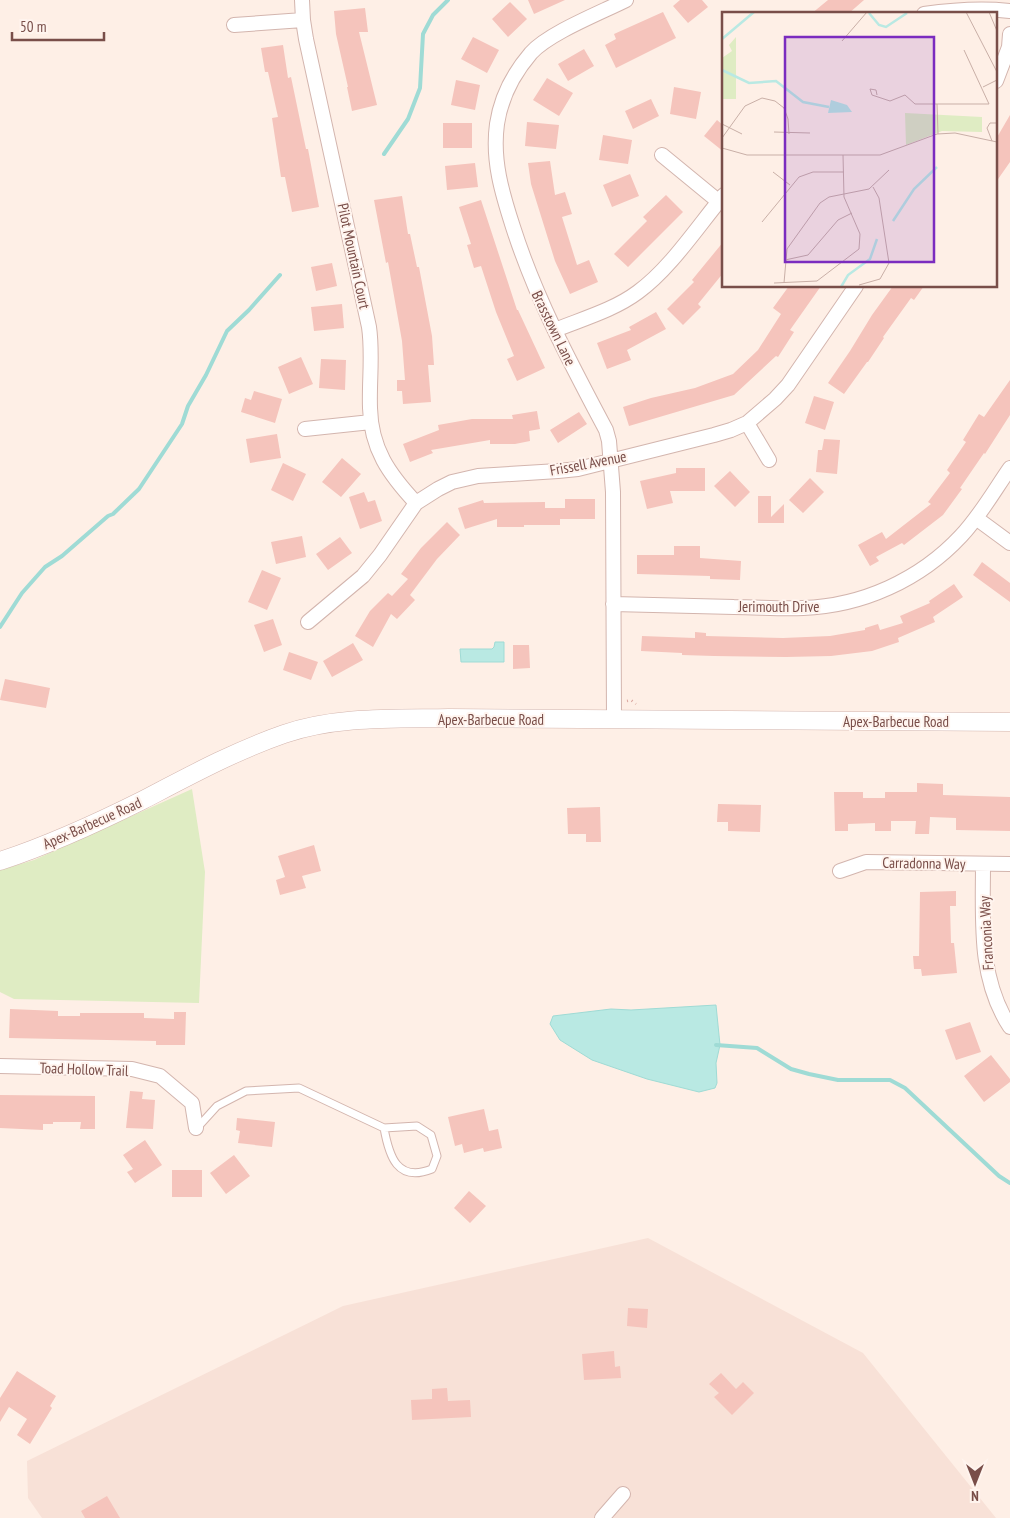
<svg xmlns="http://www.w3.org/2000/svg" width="1010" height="1518" font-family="'PT Sans Narrow',sans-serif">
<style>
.residential{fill:#f8e1d7}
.green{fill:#dfecc3}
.water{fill:#b9e9e3;stroke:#9fdbd5}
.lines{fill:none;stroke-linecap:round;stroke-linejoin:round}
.stream{stroke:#9fdbd5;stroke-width:4}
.building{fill:#f5c4bc}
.service-casing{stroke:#d3b5ae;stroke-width:9}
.minor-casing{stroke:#d3b5ae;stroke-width:16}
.tertiary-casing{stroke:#d3b5ae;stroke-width:19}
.path{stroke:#daa79f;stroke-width:2.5;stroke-dasharray:1 4;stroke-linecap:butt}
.service{stroke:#fff;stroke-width:7}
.minor{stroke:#fff;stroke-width:14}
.tertiary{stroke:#fff;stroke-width:18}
.labels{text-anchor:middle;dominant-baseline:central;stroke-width:4;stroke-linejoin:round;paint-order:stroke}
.street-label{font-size:15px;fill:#794e49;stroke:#fff4ee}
.inset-river{fill:none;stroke:#b9e9e3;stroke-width:2.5}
.inset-road{fill:none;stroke:#c9afa7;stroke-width:1}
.view{fill:#7b2cbf;fill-opacity:0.15;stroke:#7b2cbf;stroke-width:2.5}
.inset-edge{fill:none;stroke:#794e49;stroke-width:2.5}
</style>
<rect width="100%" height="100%" fill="#feefe6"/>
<path class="residential" d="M648,1238L863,1353L996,1518H42L28,1498L27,1461L343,1306Z"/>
<path class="green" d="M192,789L205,872L199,1003L14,999L0,992V870L34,860Z"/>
<path class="water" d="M495,642H504V662H461L460,649H492L494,647Z
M716,1005L720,1045L716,1063L717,1083L715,1088L699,1092L647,1079L592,1060L560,1040L550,1024L553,1016L611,1009L631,1010Z"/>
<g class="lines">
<path class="stream" d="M384,154L408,119L420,88L423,34L433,15L448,0
M0,627L22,593L45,567L62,556L108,516L113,514L139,489L182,424L188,406L206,375L227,331L249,310L280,275
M716,1045L757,1048L791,1069L809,1074L838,1080H890L905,1088L999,1176L1010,1183"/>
</g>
<path class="building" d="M528,0H565L534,14Z
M680,0H702L708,7L688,23L673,6Z
M828,0H864L848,14H811Z
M510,2L527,19L508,37L492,19Z
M365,8L368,32H359L377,105L352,111L347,87H348L336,34L334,11Z
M663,12L676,38L616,68L605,45L616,39L614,34Z
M473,37L499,50L487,73L461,59Z
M283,45L288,78L291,77L306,149H308L319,207L292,212L285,177H281L272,118L278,117L268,72H265L261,48Z
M584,49L594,66L568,81L558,64Z
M547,78L573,93L559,116L533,100Z
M456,80L480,85L475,110L451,105Z
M674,87L701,92L696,119L670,114Z
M651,99L659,116L633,129L625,111Z
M1010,115V162L996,182V139Z
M717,120L724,126V152L704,136Z
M527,122L559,125L556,149L525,146Z
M443,123H472V148H443Z
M603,135L632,140L628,164L599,160Z
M550,161L555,195L565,192L572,214L562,217L577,265L589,260L598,282L570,294L555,261L531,184L528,163Z
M475,163L478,187L447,190L445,166Z
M630,174L639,196L612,207L603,185Z
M666,195L683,212L628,267L614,254L647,221L643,217Z
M402,196L408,234H410L417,267H419L432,336L434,365H428L431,402L403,404L402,391H397V380H405L402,341L388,262L386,263L374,200Z
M481,200L517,310H518L545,368L517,381L507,359L514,356L496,312L481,266L474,268L467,245L471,244L459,207Z
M724,241V272L698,304L701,307L683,325L667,309L694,282L692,280Z
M332,263L337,286L316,291L311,267Z
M789,286H821L790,330L794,332L778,357L776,356L734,395L629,426L623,407L651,398L695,388L733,374L758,350L781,314L773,308Z
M893,286H924L914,300L911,298L883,337L884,338L868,362H867L844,394L828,383L850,351L872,315Z
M342,304L344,328L314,331L311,307Z
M656,312L666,329L627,350L631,360L607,369L597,343L631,330L629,327Z
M301,357L313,384L289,394L278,367Z
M321,359L346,360L345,390L319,388Z
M1010,380V415L985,454L984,453L960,488L962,489L943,515L904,545L902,543L876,557L879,561L870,566L858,545L882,532L886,539L931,504L928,502L950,473L947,470L966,442L963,440L979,414L984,417Z
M254,391L282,399L275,423L241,412L245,398L251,400Z
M814,396L834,402L825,430L805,423Z
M537,411L540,429L529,431L530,441L515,444H490V440L431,450L433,453L410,462L403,444L439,430L438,425L472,419H513L512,415Z
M579,412L587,424L558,443L550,430Z
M277,434L281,458L250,463L246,439Z
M824,439L840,440L837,474L816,472L818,450H822Z
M342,458L361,474L341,497L322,482Z
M283,463L306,474L293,501L271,490Z
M676,468H705V491H670L673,503L647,509L640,481L676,473Z
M730,471L750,492L735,507L714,486Z
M810,478L824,492L803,513L789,500Z
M364,492L368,502L375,500L382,521L360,529L349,497Z
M758,496H771V517L784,504V523H758Z
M565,499H595V519H560V525H524V527H497V519L465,529L458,508L483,500L484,503L545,502V508H565Z
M447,522L460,535L437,559L410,595L415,600L397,619L391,614L373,647L355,636L370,611L388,593L392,596L408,579L401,574L421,548Z
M302,536L306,557L276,564L271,542Z
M340,537L352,553L328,570L316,554Z
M674,546H700V558L741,561L740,580L710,579V576L637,574V555H674Z
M982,562L1010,583V602L973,575Z
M262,570L281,578L267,610L248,602Z
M954,584L963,597L933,617L935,622L898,638L899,642L872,651L831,656L786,657L714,656L682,655V653L641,651L642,636L695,638V632L706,633V636L783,638L830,636L865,630V628L878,624L880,630L903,623L900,616L930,603L929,601Z
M273,619L282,645L264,652L254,625Z
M353,643L363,660L332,677L323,661Z
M513,645H529L530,668L513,669Z
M289,652L318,662L311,680L283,670Z
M5,679L50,688L46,708L0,700Z
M917,783L943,784V795L1010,797V831L956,830V818L930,817L929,834H915L916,821H891V831H875V823L848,824V831H835L834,792H863V798H885V792H917Z
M718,804L761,805L760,832L728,831V822H717Z
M600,807L601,842H586V834H568L567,808Z
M314,845L321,871L302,876L306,888L280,895L276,880L285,877L278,856Z
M956,891V906H950L951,943H954L957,973L922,976L921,969H914L913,956H919L920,892Z
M10,1009L58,1011V1016H80V1013H144V1018L174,1019V1012H186L185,1045H156V1041L9,1038Z
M970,1022L981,1052L956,1060L945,1030Z
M991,1055L1010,1079V1082L984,1102L964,1076Z
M130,1091L143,1092L142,1099L155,1100L153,1129L126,1128Z
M0,1095L95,1096V1129H80L81,1122H53V1124H43V1130L0,1128Z
M484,1109L489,1131L498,1129L502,1148L484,1152L483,1148L464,1153L462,1144L455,1146L448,1117Z
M237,1118L275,1122L272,1147L238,1143L240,1131L236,1130Z
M145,1140L162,1165L135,1183L127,1172L133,1169L123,1155Z
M234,1155L250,1176L226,1194L210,1173Z
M172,1170H202V1197H172Z
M469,1191L486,1206L470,1223L454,1208Z
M628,1308L648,1309L647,1328L627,1326Z
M614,1351L615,1367L620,1366L621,1378L584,1380L582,1354Z
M17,1371L56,1396L50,1406L52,1408L30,1444L17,1435L27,1419L9,1407L0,1422V1398Z
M721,1373L736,1389L743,1382L754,1393L732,1415L714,1397L719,1393L709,1384Z
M447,1388L448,1401L470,1400L471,1417L412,1420L411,1400L432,1399V1389Z
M107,1496L120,1518H85L81,1511Z"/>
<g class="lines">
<defs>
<path id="service" d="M197,1128L217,1106L246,1091L299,1088L384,1128L417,1126L431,1135L437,1156L432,1169C397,1183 389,1156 384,1128"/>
<path id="minor" d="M302,0L303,20L306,39L369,327C373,354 369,381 370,408C371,449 389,474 416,503
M924,14C952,10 982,8 1010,11
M234,25L303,20
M996,81L1009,47L1010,34
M662,155L718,201
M555,330C582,319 614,310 638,292C670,269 698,226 724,195
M747,423L769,460
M305,429L371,422
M976,518L1010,543
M613,604C653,605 694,606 734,607C757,607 780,609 803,608C862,606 920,580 961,536C980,516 994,491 1010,468
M308,622L363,576L380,555L416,503L438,489L452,482L478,476L558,471L578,469L714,435L731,430L747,423L775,399L788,385L856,286
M614,719L613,492L609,441L606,430C571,364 536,299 513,227C502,193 492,160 497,124C501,97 513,74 531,53C549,33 600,13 626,0
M983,864C983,921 978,978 1010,1027
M840,871L866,862L1010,864
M0,1066L132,1069L160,1076L192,1103L196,1128
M602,1518L623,1494"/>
<path id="tertiary" d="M0,861C49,845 97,823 143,800C189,776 235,751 284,734C337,716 394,719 449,718L1010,722"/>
</defs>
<use href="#service" class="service-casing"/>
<use href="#minor" class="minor-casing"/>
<use href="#tertiary" class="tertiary-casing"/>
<path class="path" d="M627,701L631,700L636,704"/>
<use href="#service" class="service"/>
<use href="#minor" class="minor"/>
<use href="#tertiary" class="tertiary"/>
</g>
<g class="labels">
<g class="street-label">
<text transform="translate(354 256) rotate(78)">Pilot Mountain Court</text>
<text transform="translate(554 328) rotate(64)">Brasstown Lane</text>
<text transform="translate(588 463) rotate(-11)">Frissell Avenue</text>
<text x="779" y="606">Jerimouth Drive</text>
<text x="491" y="719">Apex-Barbecue Road</text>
<text x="896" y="721">Apex-Barbecue Road</text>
<text transform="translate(92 823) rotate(-24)">Apex-Barbecue Road</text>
<text transform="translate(924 863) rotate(1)">Carradonna Way</text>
<text transform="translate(986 933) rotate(-93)">Franconia Way</text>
<text transform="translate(84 1069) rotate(2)">Toad Hollow Trail</text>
</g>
</g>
<g transform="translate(722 12)">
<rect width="275" height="275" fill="#feefe6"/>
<path d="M14,25V87H0V46L10,39L7,33ZM183,101L260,105V120L220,119L184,133Z" fill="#dfecc3"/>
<path d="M109,88L125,93L130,100L106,101Z" fill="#b9e9e3"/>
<path class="inset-river" d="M147,1L157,13L164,15L185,1M0,27L32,0M0,58L27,71L54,69L81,90L107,95M171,209L192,177L215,155M119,275L126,263L148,247L155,227"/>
<path class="inset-road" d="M244,0L275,60M267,0L275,19M120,29L145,0M261,75L275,68M155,83L154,78L148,77L150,83L168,89L183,83L193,92H267L242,38M215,92L216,122M0,112L20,122M52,120L88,121M0,126L23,94L40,86L53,89L62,96L66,107L67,122M270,129L265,116L268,111H275M0,136L25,143H158L215,122L233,121L275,130M51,160L68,173M40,210L77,165L91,160H122M63,248L86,243L116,208L130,201M52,271L95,269L137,237L138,222L122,185L121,143M62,271L65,237L98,191L107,185L147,177L167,158M137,273L158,267L167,251L157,186L151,175"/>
<path class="view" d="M63,25H212V250H63Z"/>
<rect width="275" height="275" class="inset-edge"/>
</g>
<g transform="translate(975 1483) rotate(180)" stroke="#fff4ee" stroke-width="4" paint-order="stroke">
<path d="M0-4L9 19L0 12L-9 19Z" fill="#794e49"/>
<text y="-8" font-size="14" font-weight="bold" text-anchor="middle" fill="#794e49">N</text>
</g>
<path d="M12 32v8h92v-8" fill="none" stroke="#794e49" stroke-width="2.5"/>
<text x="20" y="32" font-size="15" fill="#794e49" stroke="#fff4ee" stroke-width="4" paint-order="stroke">50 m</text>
</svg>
